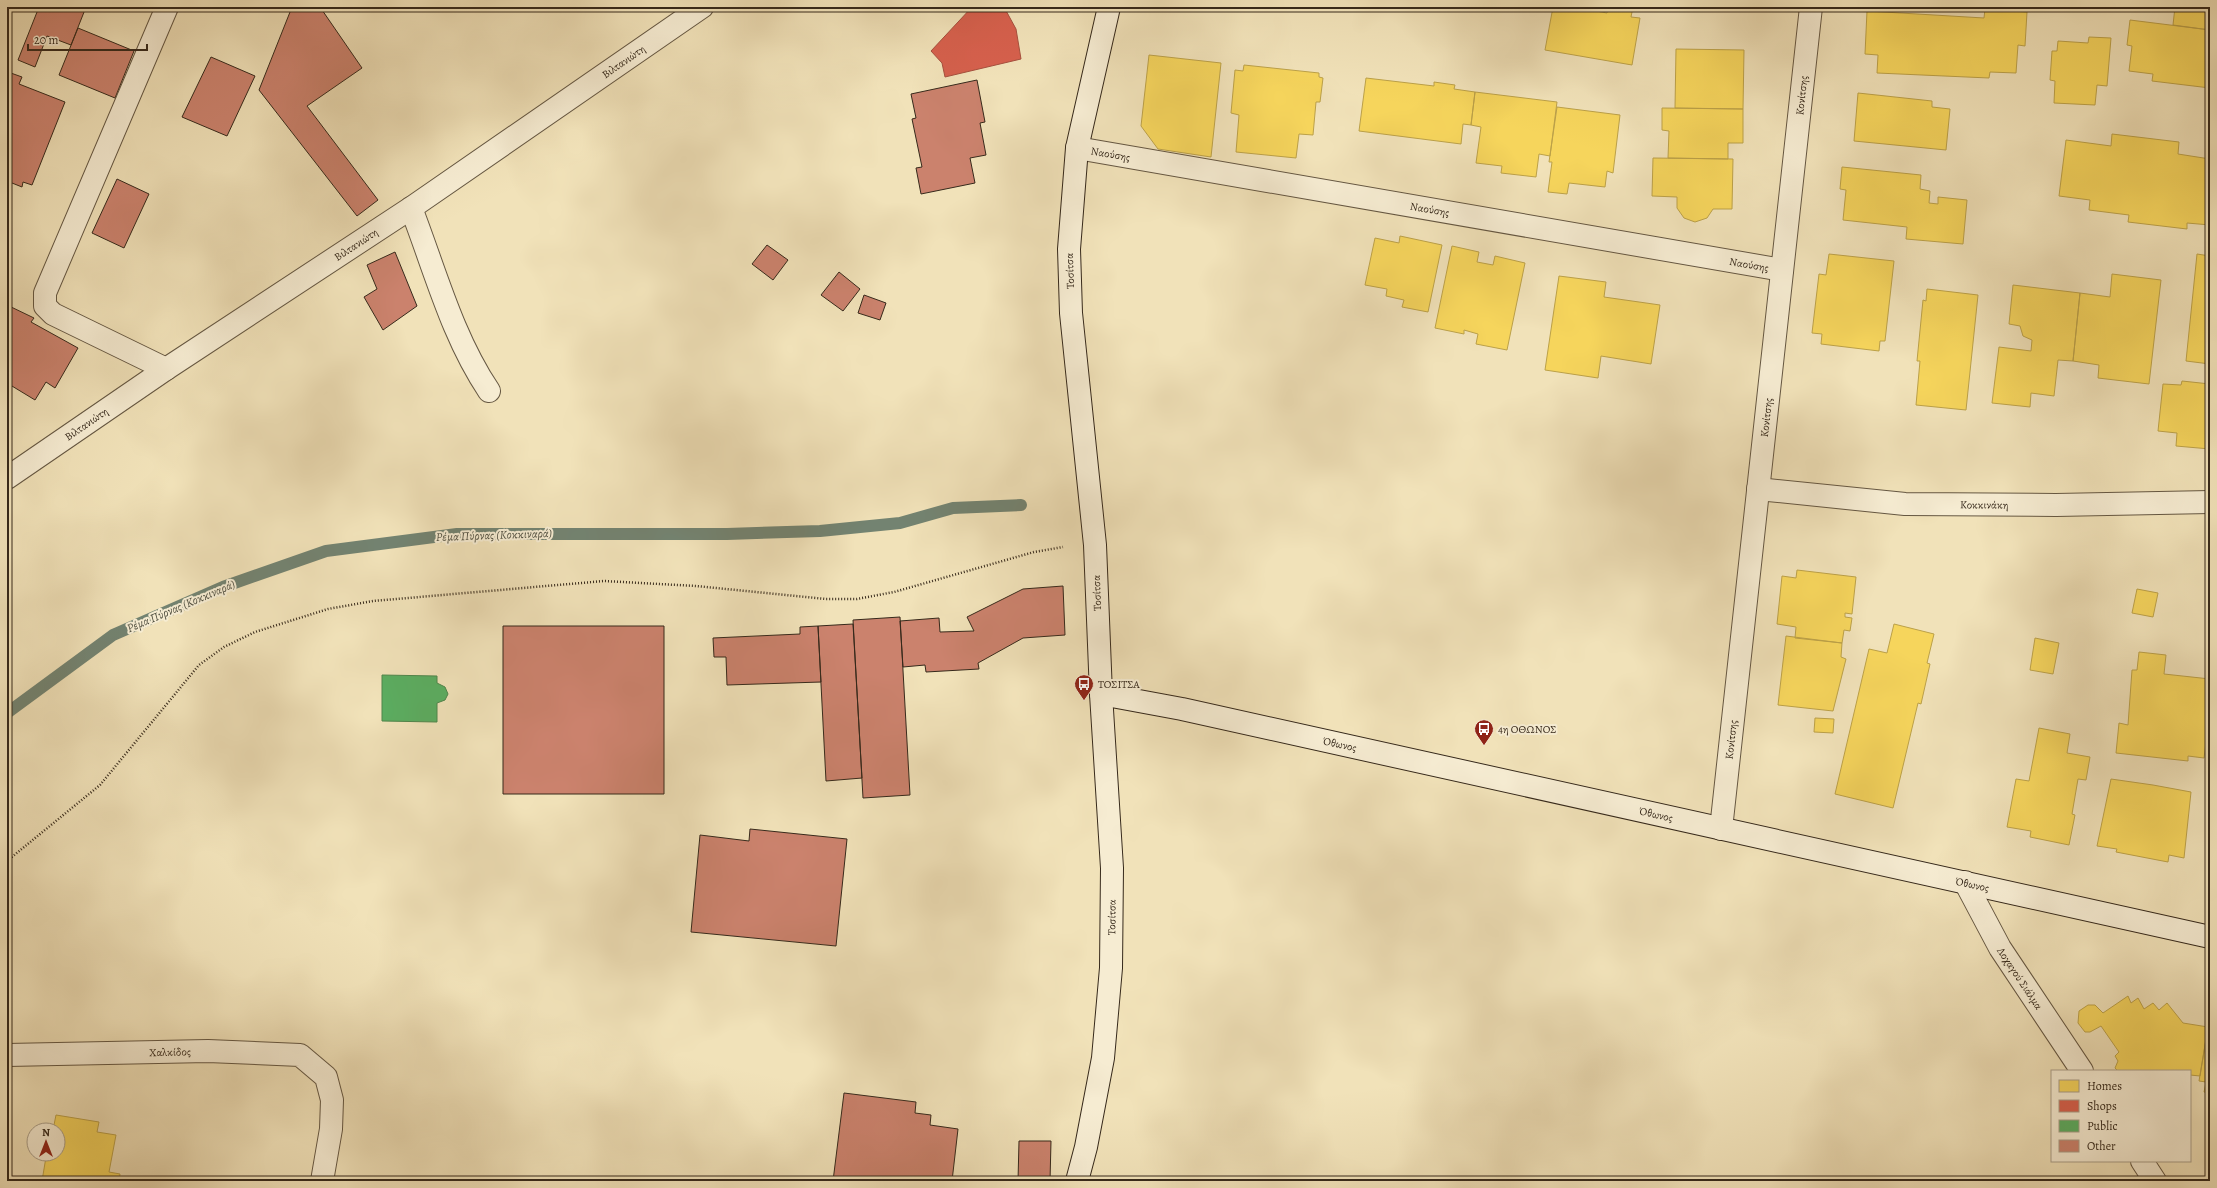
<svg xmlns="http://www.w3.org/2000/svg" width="2217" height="1188" font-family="Alegreya,serif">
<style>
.homes{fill:#f6d55c;stroke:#bca148}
.shops{fill:#d6604d;stroke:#a6503e}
.public{fill:#5aae61;stroke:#4f864c}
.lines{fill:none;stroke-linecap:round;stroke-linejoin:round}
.stream{stroke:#738371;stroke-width:12}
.building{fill:#cb826d;stroke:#36291b}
.street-casing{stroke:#655742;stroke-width:24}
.secondary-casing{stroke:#36291b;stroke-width:24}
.path{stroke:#36291b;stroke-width:2.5;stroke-dasharray:1 2;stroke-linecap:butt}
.street{stroke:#f6ecd2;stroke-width:22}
.secondary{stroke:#f6ecd2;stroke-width:22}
.labels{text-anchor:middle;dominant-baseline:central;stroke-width:4;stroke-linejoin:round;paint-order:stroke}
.street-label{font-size:11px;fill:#36291b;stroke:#f6ecd2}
.poi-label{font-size:11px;fill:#36291b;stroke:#f6ecd2;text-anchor:start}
.water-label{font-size:12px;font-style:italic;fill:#4f4e3f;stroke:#f6ecd2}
</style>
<rect width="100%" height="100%" fill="#f1e2b9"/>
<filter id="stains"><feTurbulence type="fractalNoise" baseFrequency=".005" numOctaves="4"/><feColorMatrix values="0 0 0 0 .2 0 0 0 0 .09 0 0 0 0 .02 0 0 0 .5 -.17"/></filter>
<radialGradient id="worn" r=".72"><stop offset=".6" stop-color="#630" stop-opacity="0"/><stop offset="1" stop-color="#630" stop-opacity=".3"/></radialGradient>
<path class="homes" d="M1553,7H1574L1607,13L1608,7H1633L1631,17L1640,18L1632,65L1545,50Z
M1723,7H1755L1753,11Z
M2175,7H2210V30L2173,25Z
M1985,9L2027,12L2025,46L2018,45L2016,73L1990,72L1989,78L1877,73L1878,55L1865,54L1867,11L1984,18Z
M2130,20L2210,30V88L2152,81L2153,74L2129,71L2132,46L2127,45Z
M2089,37L2111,38L2107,86L2097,85L2095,105L2054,103L2055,81L2050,80L2052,51H2057L2058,41L2088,43Z
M1676,49L1744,50L1743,109L1675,108Z
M1149,55L1221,63L1211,157L1158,149L1141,126Z
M1244,65L1319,73V77L1323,78L1320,102H1316L1313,135L1299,134L1296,158L1236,152L1239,115L1231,113L1235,70L1243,71Z
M1366,78L1434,86V82L1455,85L1454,89L1475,92L1471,125L1463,124L1461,144L1359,131Z
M1475,92L1557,102L1550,156L1539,154L1536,177L1501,173L1502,166L1476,163L1481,127L1471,125Z
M1858,93L1932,101V107L1950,109L1946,150L1854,141Z
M1557,107L1620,115L1613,173L1607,171L1605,187L1569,183L1567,194L1548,192L1552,162H1549Z
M1662,108L1743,109V143H1728V159L1668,158L1669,131L1662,130Z
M2112,134L2179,142L2178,154L2210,159V225L2187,223V229L2128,222L2129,215L2089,210L2090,200L2059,196L2066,140L2111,146Z
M1653,158L1733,159L1732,209H1713L1707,218L1695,222L1684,218L1677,208V197L1652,196Z
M1842,167L1921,175L1920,189L1930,191L1929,203L1938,204V197L1967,200L1963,244L1906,239L1907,227L1843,220L1846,190L1840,189Z
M1400,236L1442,245L1428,312L1402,307L1404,300L1386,296L1387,289L1365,285L1375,238L1399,243Z
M1452,246L1479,252L1477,262L1493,265L1495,256L1525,263L1507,350L1476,344L1478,334L1464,330V334L1435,328Z
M1829,254L1894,261L1885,341H1880L1879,351L1821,344L1822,334L1812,333L1819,274L1826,275Z
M2197,254L2210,256V364L2186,361Z
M2112,274L2161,280L2149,384L2098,378L2099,365L2073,361L2080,293L2110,297Z
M1559,276L1606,282L1604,297L1660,305L1651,364L1601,356L1598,378L1545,370Z
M2013,285L2080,293L2073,361L2058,360L2054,396L2031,393L2030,407L1992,403L1999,347L2031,351L2032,340L2023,336L2020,326L2009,324Z
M1927,289L1978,295L1966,410L1916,405L1920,361H1917L1923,300L1926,301Z
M2182,381L2210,384V449L2176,446L2177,433L2158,431L2163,384L2181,385Z
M1797,570L1856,577L1852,614L1845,613V617L1852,618L1850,631L1844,630L1842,643L1795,638L1796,627L1777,624L1782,576L1796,578Z
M2137,589L2158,593L2153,617L2132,613Z
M1894,624L1934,634L1927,663L1930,664L1921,704L1918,703L1893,808L1835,794L1869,649L1887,653Z
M1786,636L1842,643L1841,657L1846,659L1833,711L1778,705Z
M2035,638L2059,643L2053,674L2030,670Z
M2139,652L2166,655L2164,674L2210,679V711L2204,758L2188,756V761L2116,753L2119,723L2128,725L2132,670H2137Z
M1815,718L1834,719L1833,733L1814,732Z
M2039,728L2070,734L2067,753L2090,757L2086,780L2078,779L2072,814L2075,815L2069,845L2030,837L2031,831L2007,827L2016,779L2029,781Z
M2111,779L2153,785L2191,792L2184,858L2169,855L2168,862L2116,852L2117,849L2097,846Z
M2128,996L2131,1003L2138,998L2144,1009L2153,1003L2159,1010L2167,1003L2183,1023L2208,1027L2200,1076L2190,1075V1071H2118L2115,1068L2118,1061L2115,1056L2119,1052L2101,1026L2090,1032H2085L2078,1023L2079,1011L2088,1005H2095L2103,1013Z
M2209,1021H2210V1093L2204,1092L2206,1082L2199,1081Z
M56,1115L99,1122L97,1132L116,1135L109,1172L120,1174L119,1181H42L46,1157L48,1158L49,1154H58V1130H53Z"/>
<path class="shops" d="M972,7H1004L1016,29L1021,59L945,77L942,63L931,51Z"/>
<path class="public" d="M382,675L437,676V683L445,687L448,694L445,700L437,703V722L382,721Z"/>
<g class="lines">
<path class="stream" d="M7,713L113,635L223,587L326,551L457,534H727L820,531L900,523L953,508L1021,505"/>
</g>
<path class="building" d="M39,7H86L71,45L47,36L35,67L18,60Z
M292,7H320L362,68L307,106L378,200L357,216L259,90Z
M78,28L134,51L115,98L59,75Z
M211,57L255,76L227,136L182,117Z
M8,72L22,77L19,84L65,102L32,185L23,182L22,187L7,181Z
M977,80L985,122L980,123L986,155L970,158L975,183L921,194L916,168L922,167L912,119L916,118L911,94Z
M117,179L149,194L124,248L92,233Z
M767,245L788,260L773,280L752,264Z
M395,252L417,306L383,330L364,297L377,289L367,265Z
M839,272L860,289L843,311L821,295Z
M864,295L886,303L880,320L858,313Z
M7,305L34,318L31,322L78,348L55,388L46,382L35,400L7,383Z
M1063,586L1065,635L1023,638L978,663L979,669L926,672L925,665L903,667L900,621L939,618L940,632L974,631L967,617L1023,589Z
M900,617L910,795L863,798L853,620Z
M853,624L862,778L826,781L818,626Z
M503,626H664V794H503Z
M818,626L821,682L727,685L726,657H714L713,638L800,634V627Z
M750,829L847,839L836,946L691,932L700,835L749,841Z
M844,1093L916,1102L915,1113L931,1115L930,1125L958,1129L952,1181H833Z
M1019,1141H1051L1050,1181H1018Z"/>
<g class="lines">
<defs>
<g id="street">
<path id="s1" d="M1077,148L1782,270"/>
<path d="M411,208C435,270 452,336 489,391"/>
<path d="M166,369L53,314L45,306V293L167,7"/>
<path id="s2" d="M7,478L166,369L411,208L702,7"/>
<path id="s3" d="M1758,489L1905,504L2056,505L2210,502"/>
<path id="s4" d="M1721,829L1811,7"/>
<path id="s5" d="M1965,882L2000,948L2082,1071"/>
<path id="s6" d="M7,1055L208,1051L300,1055L326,1077L332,1100L331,1129L322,1181"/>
<path d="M2142,1161L2155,1181"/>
</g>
<g id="secondary">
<path id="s7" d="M1101,694L1182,709L2210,937"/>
<path id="s8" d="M1077,1181L1086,1147L1103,1058L1111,968L1112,868L1101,694L1095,545L1071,313L1069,249L1077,148L1109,7"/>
</g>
</defs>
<use href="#street" class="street-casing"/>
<use href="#secondary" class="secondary-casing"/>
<path class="path" d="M7,861L100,785L199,665L224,647L255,632L328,609L373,601L604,581L696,586L826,599H857L894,592L1034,552L1063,547"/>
<use href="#street" class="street"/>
<use href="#secondary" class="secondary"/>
</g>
<defs>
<symbol id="bus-pin" viewBox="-11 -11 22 30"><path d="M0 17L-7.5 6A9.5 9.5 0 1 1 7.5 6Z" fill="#8f2418" stroke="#f6ecd2"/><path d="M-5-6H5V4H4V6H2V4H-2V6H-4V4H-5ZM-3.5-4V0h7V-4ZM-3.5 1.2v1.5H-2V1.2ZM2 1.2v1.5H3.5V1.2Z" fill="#fff"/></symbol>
</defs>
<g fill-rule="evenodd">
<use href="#bus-pin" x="1073" y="673" width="22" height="30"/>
<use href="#bus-pin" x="1473" y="718" width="22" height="30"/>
</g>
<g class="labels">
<g class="street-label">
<text stroke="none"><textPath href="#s2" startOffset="744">Βιλτανιώτη</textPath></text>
<text stroke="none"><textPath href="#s4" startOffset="738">Κονίτσης</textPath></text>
<text stroke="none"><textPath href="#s1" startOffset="34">Ναούσης</textPath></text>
<text stroke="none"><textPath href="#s1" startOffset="358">Ναούσης</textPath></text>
<text stroke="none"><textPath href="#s2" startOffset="420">Βιλτανιώτη</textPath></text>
<text stroke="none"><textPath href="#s1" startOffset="682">Ναούσης</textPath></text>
<text transform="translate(1070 271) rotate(-92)">Τοσίτσα</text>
<text stroke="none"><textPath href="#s4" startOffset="414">Κονίτσης</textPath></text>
<text stroke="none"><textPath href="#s2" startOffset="96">Βιλτανιώτη</textPath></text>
<text stroke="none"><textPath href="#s3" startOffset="227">Κοκκινάκη</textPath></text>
<text transform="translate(1097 593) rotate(-92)">Τοσίτσα</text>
<text stroke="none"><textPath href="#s4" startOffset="90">Κονίτσης</textPath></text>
<text stroke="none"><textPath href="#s7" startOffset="244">Όθωνος</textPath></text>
<text stroke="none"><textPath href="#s7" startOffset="568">Όθωνος</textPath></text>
<text stroke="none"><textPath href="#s7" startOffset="892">Όθωνος</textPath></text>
<text stroke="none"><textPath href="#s8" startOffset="267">Τοσίτσα</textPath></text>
<text stroke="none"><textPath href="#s5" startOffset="111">Λοχαγού Σιάλμα</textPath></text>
<text stroke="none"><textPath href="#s6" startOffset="163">Χαλκίδος</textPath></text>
</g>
<g class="poi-label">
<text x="1098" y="684">ΤΟΣΙΤΣΑ</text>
<text x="1498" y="729">4η ΟΘΩΝΟΣ</text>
</g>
<g class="water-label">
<text transform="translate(494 535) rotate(-2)">Ρέμα Πύρνας (Κοκκιναρά)</text>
<text transform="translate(181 606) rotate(-23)">Ρέμα Πύρνας (Κοκκιναρά)</text>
</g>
</g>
<rect width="2217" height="1188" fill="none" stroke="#f1e2b9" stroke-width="24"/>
<rect x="8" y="8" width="2201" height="1172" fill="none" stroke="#36291b" stroke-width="2"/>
<rect x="12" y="12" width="2193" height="1164" fill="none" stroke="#36291b"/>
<rect x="2051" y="1070" width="140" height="92" fill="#f6ecd2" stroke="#a99e89"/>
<rect x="2059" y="1080" width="20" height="12" fill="#f6d55c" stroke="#a99e89"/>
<text x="2087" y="1090" font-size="12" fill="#36291b">Homes</text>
<rect x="2059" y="1100" width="20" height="12" fill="#d6604d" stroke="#a99e89"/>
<text x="2087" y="1110" font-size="12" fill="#36291b">Shops</text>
<rect x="2059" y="1120" width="20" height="12" fill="#5aae61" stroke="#a99e89"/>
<text x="2087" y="1130" font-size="12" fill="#36291b">Public</text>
<rect x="2059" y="1140" width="20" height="12" fill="#cb826d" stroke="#a99e89"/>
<text x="2087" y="1150" font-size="12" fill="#36291b">Other</text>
<g transform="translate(46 1142)"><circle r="19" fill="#f6ecd2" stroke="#a99e89"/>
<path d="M0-3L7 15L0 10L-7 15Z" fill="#8f2418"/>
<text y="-6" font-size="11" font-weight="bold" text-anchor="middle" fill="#36291b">N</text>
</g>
<path d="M28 44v6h119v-6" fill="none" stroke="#36291b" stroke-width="2"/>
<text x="34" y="44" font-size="12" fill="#36291b" stroke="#f6ecd2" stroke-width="3" paint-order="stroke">20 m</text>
<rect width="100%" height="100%" filter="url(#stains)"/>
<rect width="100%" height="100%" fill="url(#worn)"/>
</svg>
